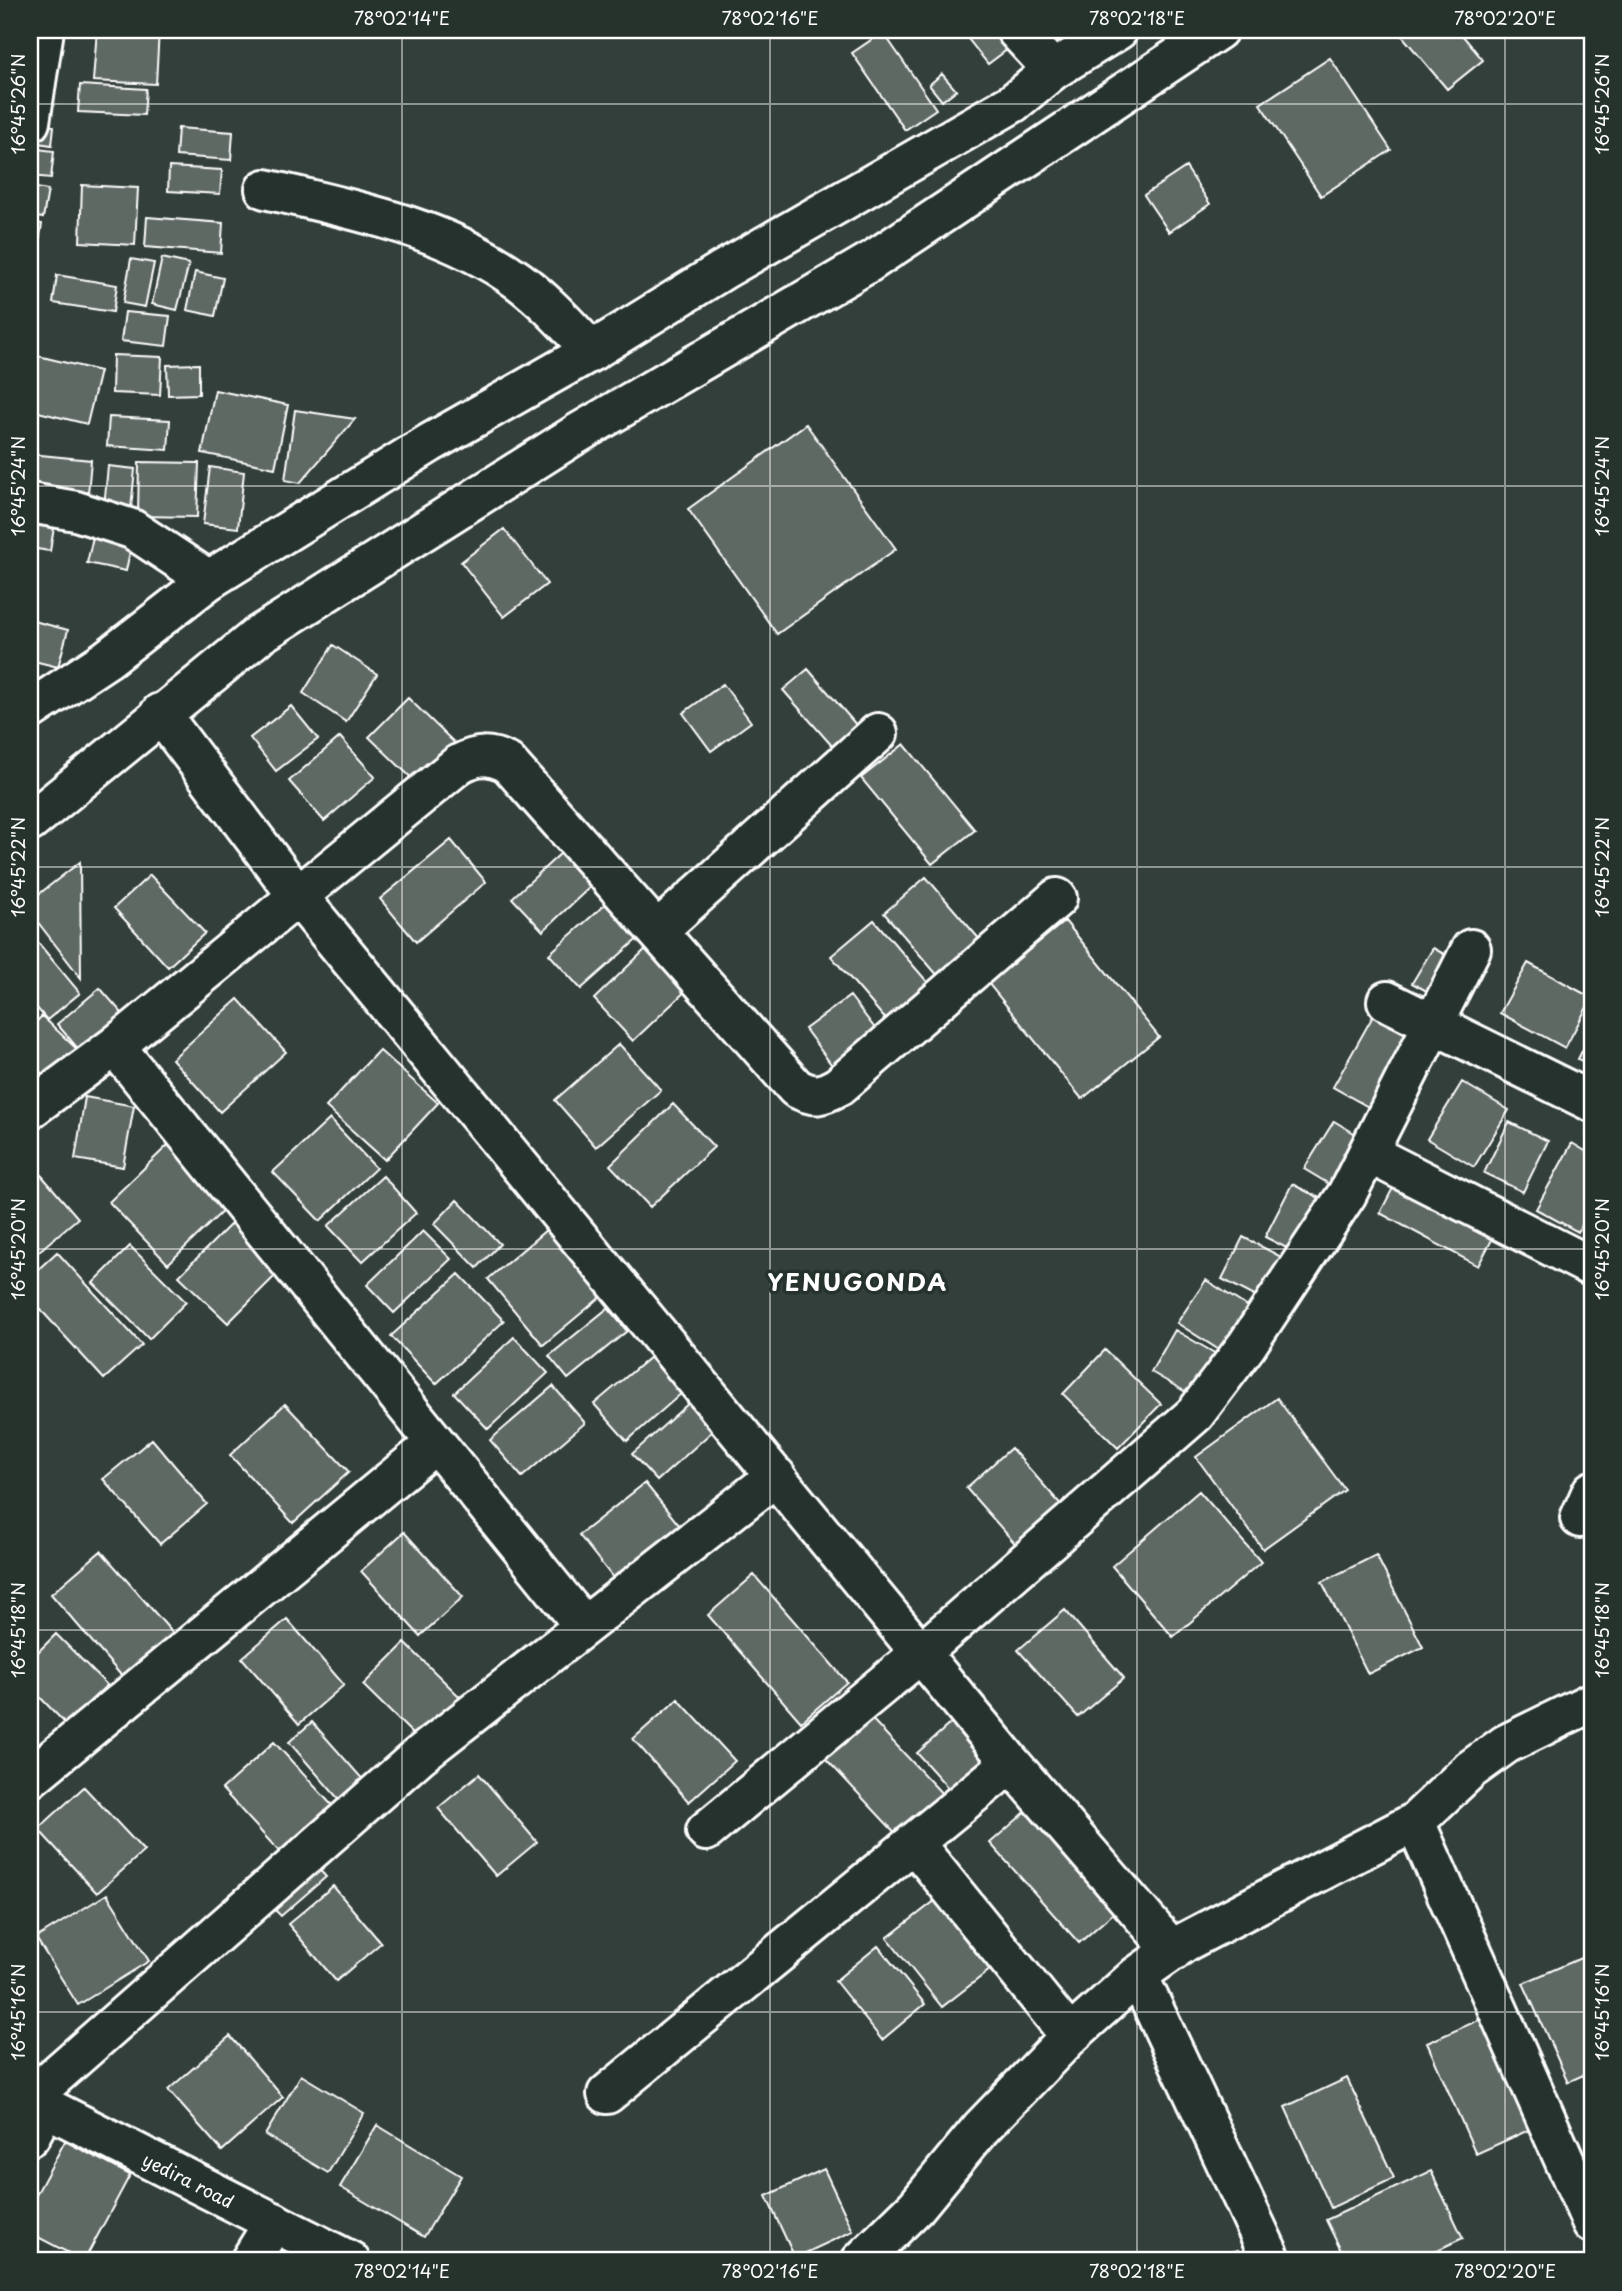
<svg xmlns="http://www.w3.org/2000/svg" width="1622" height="2291" font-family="'Playpen Sans',sans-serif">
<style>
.building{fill:#5f6964;stroke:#fff;stroke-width:2}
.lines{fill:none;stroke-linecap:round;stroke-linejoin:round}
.minor-casing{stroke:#fff;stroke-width:44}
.major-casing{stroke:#fff;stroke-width:44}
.highway-casing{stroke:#fff;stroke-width:44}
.minor{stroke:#26332d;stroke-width:38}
.major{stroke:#26332d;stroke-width:38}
.highway{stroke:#26332d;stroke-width:38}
.ticks{fill:none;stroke:#fff;stroke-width:2;stroke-opacity:0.45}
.labels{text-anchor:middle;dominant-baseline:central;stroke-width:7;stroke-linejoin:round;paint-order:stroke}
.street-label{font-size:18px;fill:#fff;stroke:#26332d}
.district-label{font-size:24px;font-weight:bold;letter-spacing:2px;fill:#fff;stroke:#26332d}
.neatline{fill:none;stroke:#fff;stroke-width:2.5}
.ticks-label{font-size:18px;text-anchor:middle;fill:#fff}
</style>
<rect width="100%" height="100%" fill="#333f3a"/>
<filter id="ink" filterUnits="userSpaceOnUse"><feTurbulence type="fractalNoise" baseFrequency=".0143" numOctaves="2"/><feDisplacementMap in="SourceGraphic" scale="14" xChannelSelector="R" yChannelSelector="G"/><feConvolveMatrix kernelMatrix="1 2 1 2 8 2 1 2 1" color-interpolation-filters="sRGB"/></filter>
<g filter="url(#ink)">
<path class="building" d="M97,30H159L156,84L93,81Z
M961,30H1013L1020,40L988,64Z
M1458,30L1483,60L1447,89L1398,31Z
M883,32L936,109L905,130L852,53Z
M1330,58L1391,150L1321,196L1260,104Z
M942,74L956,90L942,101L929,85Z
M80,85L146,89L144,115L78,112Z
M30,123L54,126L52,145L30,142Z
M178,128L233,132L231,160L176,156Z
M30,148L54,151L51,178L30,176Z
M169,167L222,170L220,194L168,191Z
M1186,167L1210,204L1169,232L1144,195Z
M82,185L138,188L135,245L80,242Z
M30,187L48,190L43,218L30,216Z
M147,217L223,223L221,253L145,247Z
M30,222L42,224L38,248L30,246Z
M162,258L189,264L177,310L152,304Z
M131,259L154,263L145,307L123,303Z
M30,268L40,271L35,289L30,287Z
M195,272L223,278L215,316L187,310Z
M57,275L117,285L113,312L53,303Z
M125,312L170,316L166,346L121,341Z
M30,354L100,371L87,424L30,410Z
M113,355L162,357L160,395L112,393Z
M199,364V394L168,395L167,365Z
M215,390L288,405L275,468L202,453Z
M295,410L355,419L300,483L285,480Z
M109,417L170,420L168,450L107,446Z
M806,424L896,549L777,634L688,509Z
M30,454L91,460L87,505L30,500Z
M139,462L199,463L197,517L138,516Z
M108,466L135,469L131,509L104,507Z
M210,467L244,472L238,528L203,524Z
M30,512L56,516L50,551L30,548Z
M95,528L133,536L126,571L87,563Z
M504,529L547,584L504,617L461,562Z
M30,620L68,630L58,667L30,660Z
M333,645L377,674L346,722L303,693Z
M808,669L864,734L840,755L783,690Z
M723,684L751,722L711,751L683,713Z
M408,698L463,751L424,790L369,737Z
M291,706L318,739L276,771L250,738Z
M340,737L375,777L324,821L289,781Z
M904,744L975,830L932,864L861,778Z
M451,840L486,882L416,942L380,899Z
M573,842L604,874L543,931L512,898Z
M80,862L81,978L30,912V901Z
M150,875L205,933L168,967L114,908Z
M926,877L981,941L939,977L884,913Z
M619,892L651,927L581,989L549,954Z
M874,920L930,985L887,1021L831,956Z
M1065,921L1159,1037L1082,1099L988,983Z
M30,933L80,993L47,1020L30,1000Z
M652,943L692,985L633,1041L594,999Z
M1433,948L1464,965L1443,1000L1412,983Z
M1528,963L1592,998L1565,1048L1500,1013Z
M100,988L134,1027L91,1064L57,1024Z
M850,996L880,1035L834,1068L805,1029Z
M238,999L286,1052L220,1112L172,1059Z
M42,1016L81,1053L52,1083L30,1062V1028Z
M1373,1016L1425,1045L1386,1117L1333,1087Z
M1592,1031V1066L1578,1059Z
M619,1044L661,1090L596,1147L555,1100Z
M379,1050L438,1103L385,1160L326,1107Z
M30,1066L48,1086L30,1103Z
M1462,1082L1509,1110L1474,1167L1427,1139Z
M85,1097L134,1106L123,1167L75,1159Z
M673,1104L714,1147L650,1207L610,1165Z
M330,1119L376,1168L320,1221L273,1172Z
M1334,1121L1369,1142L1339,1190L1304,1169Z
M1509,1122L1548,1141L1523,1192L1484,1173Z
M1572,1143L1592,1155V1206L1578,1232L1536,1209Z
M168,1145L228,1206L168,1264L109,1202Z
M30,1162L78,1218L31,1258L30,1256Z
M383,1176L416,1213L362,1262L328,1226Z
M1396,1182L1494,1236L1478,1266L1380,1213Z
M1292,1184L1347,1212L1320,1265L1265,1237Z
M457,1200L500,1244L477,1268L434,1224Z
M236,1219L285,1266L228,1323L179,1276Z
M546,1230L602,1296L543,1345L488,1279Z
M423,1231L451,1259L394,1313L367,1285Z
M1243,1237L1302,1268L1281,1310L1222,1279Z
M130,1246L186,1302L149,1339L93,1283Z
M57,1252L142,1345L104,1379L30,1298V1277Z
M459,1274L504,1321L436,1384L391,1336Z
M1206,1280L1274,1324L1246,1367L1177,1323Z
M608,1308L627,1331L568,1379L549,1356Z
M1175,1330L1242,1369L1217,1410L1151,1372Z
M514,1337L548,1373L488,1429L454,1393Z
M1105,1350L1161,1404L1118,1448L1063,1394Z
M650,1357L682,1393L627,1441L594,1404Z
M553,1386L585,1423L522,1477L490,1440Z
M1277,1398L1345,1490L1263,1549L1196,1457Z
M690,1402L715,1429L657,1481L632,1454Z
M285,1404L349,1472L293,1523L230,1455Z
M152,1439L207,1504L160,1544L103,1479Z
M1011,1448L1079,1525L1034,1565L966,1488Z
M645,1483L684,1531L618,1584L579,1535Z
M1199,1491L1261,1562L1173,1637L1112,1566Z
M404,1532L463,1597L420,1636L361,1571Z
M101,1551L177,1638L126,1681L51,1594Z
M1376,1555L1423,1647L1368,1674L1322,1582Z
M754,1575L847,1682L801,1722L708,1615Z
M1065,1610L1124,1678L1078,1717L1018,1650Z
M287,1619L344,1685L299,1724L242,1658Z
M56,1634L107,1685L66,1724L30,1687V1660Z
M405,1643L460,1697L418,1739L363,1685Z
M678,1699L735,1761L689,1802L633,1739Z
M869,1716L946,1798L901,1839L825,1758Z
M312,1722L373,1791L349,1811L289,1742Z
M952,1722L993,1768L958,1799L917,1753Z
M274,1742L338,1812L286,1859L222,1789Z
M479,1774L537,1842L496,1876L438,1808Z
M84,1787L144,1851L97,1893L38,1829Z
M1038,1801L1126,1902L1079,1943L990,1843Z
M311,1860L326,1877L281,1916L265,1900Z
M333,1886L381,1943L336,1981L288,1924Z
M107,1894L149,1961L78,2005L36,1938Z
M936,1900L991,1969L942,2007L887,1938Z
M878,1946L925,2004L882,2040L835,1981Z
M1590,1954L1592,2071L1568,2082L1523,1983Z
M1490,2015L1540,2125L1476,2154L1427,2043Z
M230,2036L283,2097L222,2151L168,2090Z
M301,2075L364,2113L328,2173L265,2135Z
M1347,2078L1394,2178L1331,2208L1285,2107Z
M377,2125L461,2176L424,2237L340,2187Z
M65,2141L130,2175L84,2261L30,2233V2206Z
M824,2169L853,2231L795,2258L766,2196Z
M1431,2171L1463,2238L1414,2261H1346L1326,2220Z
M1238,2250L1242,2261H1204Z"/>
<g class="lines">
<defs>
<path id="minor" d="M1016,30L1053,70
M30,122L44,30
M265,189C352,209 447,228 519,281C547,302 569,327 592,351
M30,503L76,511L132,529L209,580
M160,713L297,895L1011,1763L1173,1951
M657,931L878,733
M1387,1001L1592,1102
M115,1046L584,1626
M30,1109L115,1046L459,764C478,754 489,754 508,763L796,1088C815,1098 821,1096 839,1086L1057,898
M1368,1153L1592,1267
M1580,1518L1592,1491
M30,1778L436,1443
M1415,1822L1592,2223
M706,1831L921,1653L1195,1414L1247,1345L1347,1194L1471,949
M914,1843L1070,2036
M1138,1975L1272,2261
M607,2094L1011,1763
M30,2098L420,1755L776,1476
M30,2136L46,2107
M250,2261L274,2222
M861,2261L916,2207L981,2128L1070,2036L1138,1975L1185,1942L1415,1822L1470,1770L1506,1744L1592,1702"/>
<g id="major">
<path id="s1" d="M30,2099L350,2261"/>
</g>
<path id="highway" d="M30,710L107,659L209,580L430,443L592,351L723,270L1013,103L1053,70L1118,30
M30,822L259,635L575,435L870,262L1218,30"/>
</defs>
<use href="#minor" class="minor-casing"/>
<use href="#major" class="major-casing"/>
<use href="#highway" class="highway-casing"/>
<use href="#minor" class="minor"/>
<use href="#major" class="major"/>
<use href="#highway" class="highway"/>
</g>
</g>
<path class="ticks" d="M34,30V2261M402,30V2261M770,30V2261M1137,30V2261M1505,30V2261M30,104H1592M30,486H1592M30,867H1592M30,1249H1592M30,1630H1592M30,2012H1592"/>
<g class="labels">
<g class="street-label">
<text stroke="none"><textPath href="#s1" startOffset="178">yedira road</textPath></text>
</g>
<g class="district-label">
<text x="858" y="1281">YENUGONDA</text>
</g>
</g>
<rect width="1622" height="2291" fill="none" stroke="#26332d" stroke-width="77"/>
<rect x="38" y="38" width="1546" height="2214" class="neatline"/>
<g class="ticks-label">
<text x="402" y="25">78°02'14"E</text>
<text x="770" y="25">78°02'16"E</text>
<text x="1137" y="25">78°02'18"E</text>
<text x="1505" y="25">78°02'20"E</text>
<text transform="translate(19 104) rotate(-90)" y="6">16°45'26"N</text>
<text transform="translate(1603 104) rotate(-90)" y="6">16°45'26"N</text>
<text transform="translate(19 486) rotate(-90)" y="6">16°45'24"N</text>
<text transform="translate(1603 486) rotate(-90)" y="6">16°45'24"N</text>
<text transform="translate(19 867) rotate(-90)" y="6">16°45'22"N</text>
<text transform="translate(1603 867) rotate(-90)" y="6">16°45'22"N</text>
<text transform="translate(19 1249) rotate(-90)" y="6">16°45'20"N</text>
<text transform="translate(1603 1249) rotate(-90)" y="6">16°45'20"N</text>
<text transform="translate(19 1630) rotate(-90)" y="6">16°45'18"N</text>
<text transform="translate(1603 1630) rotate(-90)" y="6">16°45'18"N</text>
<text transform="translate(19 2012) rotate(-90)" y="6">16°45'16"N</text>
<text transform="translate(1603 2012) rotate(-90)" y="6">16°45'16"N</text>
<text x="402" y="2278">78°02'14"E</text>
<text x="770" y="2278">78°02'16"E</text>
<text x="1137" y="2278">78°02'18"E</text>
<text x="1505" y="2278">78°02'20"E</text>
</g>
</svg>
